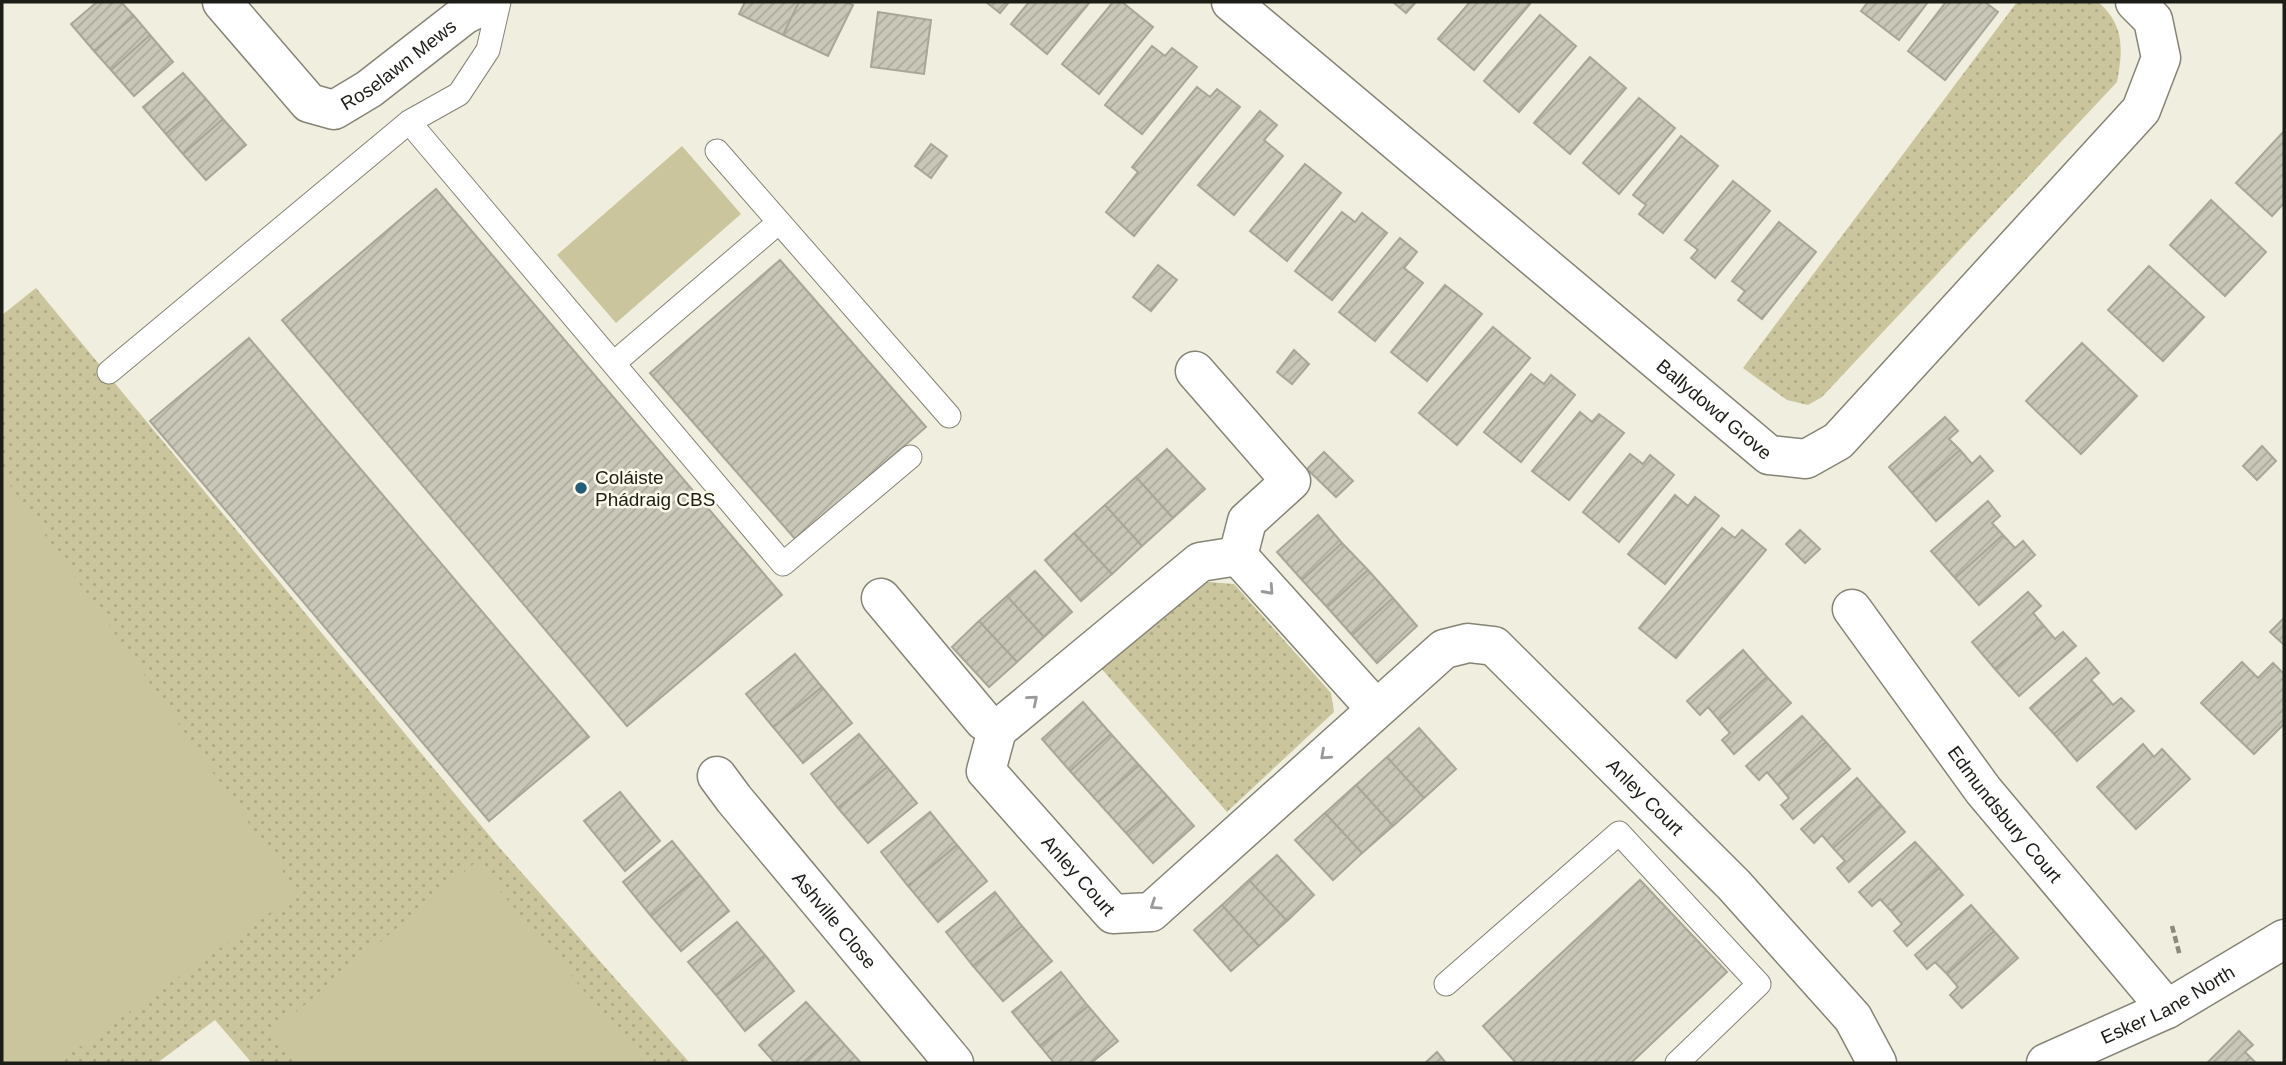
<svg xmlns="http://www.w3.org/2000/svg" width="2286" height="1065" font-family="Helvetica,sans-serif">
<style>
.grass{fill:url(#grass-dots)}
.pitch{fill:#cac59d}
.building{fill:url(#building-hatch);stroke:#a8a697;stroke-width:2}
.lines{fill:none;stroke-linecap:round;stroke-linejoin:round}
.lane-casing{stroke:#868476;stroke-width:25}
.street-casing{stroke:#868476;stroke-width:41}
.path{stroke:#8b8a7e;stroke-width:4.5;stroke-dasharray:7 3.5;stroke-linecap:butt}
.lane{stroke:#fff;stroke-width:23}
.street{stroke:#fff;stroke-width:38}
.oneway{stroke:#999997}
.poi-dot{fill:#235d76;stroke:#fdfbeb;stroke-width:2.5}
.labels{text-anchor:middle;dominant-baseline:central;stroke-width:5;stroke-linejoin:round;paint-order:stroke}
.street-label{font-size:19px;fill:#1d1d17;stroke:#fdfbeb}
.poi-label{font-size:19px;fill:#1d1d17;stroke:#fdfbeb;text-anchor:start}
</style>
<defs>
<pattern id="grass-dots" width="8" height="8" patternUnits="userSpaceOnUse" patternTransform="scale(1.75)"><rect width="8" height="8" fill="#cac59d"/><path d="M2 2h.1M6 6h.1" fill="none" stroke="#ada986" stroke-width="1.8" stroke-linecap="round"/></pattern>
<pattern id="building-hatch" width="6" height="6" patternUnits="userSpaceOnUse" patternTransform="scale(1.75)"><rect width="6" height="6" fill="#c9c7b8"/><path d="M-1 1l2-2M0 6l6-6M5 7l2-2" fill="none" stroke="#acaa9d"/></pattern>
</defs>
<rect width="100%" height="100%" fill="#f0eede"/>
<path class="grass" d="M2017,2H2098C2125,25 2123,50 2117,82L1822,397L1808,405L1787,400L1743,368Z
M36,288L498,846L690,1063H252L215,1020L157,1063H2V315Z
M1197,581L1234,584L1331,693L1334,712L1227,812L1100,667Z"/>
<path class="pitch" d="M682,146L741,214L616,323L557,255Z
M2,474L298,893L57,1063H2Z
M476,862L644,1063H296L271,1033Z"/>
<path class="building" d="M97,2H121L134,16L94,51L71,24Z
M745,2H799L783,35L739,14Z
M799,2H845L853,5L828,56L783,35Z
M986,2H1009L1000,13Z
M1029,2H1090L1047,54L1011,24Z
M1113,2H1122L1153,27L1099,94L1062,64Z
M1393,2H1416L1406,13Z
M1470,2H1527L1530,4L1474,70L1438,39Z
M1868,2H1928L1899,40L1861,11Z
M1946,2H1985L1998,12L1945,80L1908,51Z
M878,12L931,20L924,74L871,67Z
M1540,15L1576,46L1519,112L1484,81Z
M134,16L150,35L111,70L94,51Z
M150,35L173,62L134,96L111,70Z
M1152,46L1165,56L1172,48L1197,67L1142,134L1105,105Z
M1590,57L1626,88L1570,154L1534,123Z
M183,73L206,99L166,134L143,107Z
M1197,87L1210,97L1217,89L1240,107L1134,236L1106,212L1138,172L1132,167Z
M1639,98L1675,128L1619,194L1583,163Z
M206,99L223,119L183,154L166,134Z
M1260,111L1277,125L1264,140L1283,156L1234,215L1198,185Z
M223,119L246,145L206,180L183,154Z
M2284,131V203L2272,216L2236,183Z
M1681,136L1718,166L1663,233L1639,214L1646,205L1633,195Z
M931,144L947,156L931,178L915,166Z
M1305,164L1341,193L1287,261L1250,231Z
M1733,181L1770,211L1715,278L1691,258L1698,250L1685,240Z
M436,189L782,595L627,726L282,320Z
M2211,200L2266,252L2225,296L2170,245Z
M1342,212L1355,222L1362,213L1387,233L1332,300L1295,271Z
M1779,222L1816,252L1762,319L1738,300L1745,291L1732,281Z
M1400,238L1417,252L1404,268L1423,283L1375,341L1339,312Z
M780,260L926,427L796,540L650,373Z
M1158,265L1177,280L1151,311L1133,297Z
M2149,266L2204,317L2163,361L2108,310Z
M1445,285L1482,314L1427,381L1391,352Z
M1493,327L1530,358L1457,445L1419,413Z
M249,338L589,737L489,821L150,421Z
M2082,343L2137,396L2081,454L2026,401Z
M1294,350L1309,364L1292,384L1277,372Z
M1531,374L1544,384L1551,375L1575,395L1521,462L1484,432Z
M1580,412L1592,422L1599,414L1624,433L1569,500L1532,471Z
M1945,417L1958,431L1949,439L1960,450L1912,493L1889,467Z
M2262,446L2276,461L2257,480L2243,466Z
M1167,449L1205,489L1173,518L1136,477Z
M1960,450L1972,464L1980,456L1993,471L1936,521L1912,493Z
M1324,452L1353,481L1336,497L1307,469Z
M1630,454L1643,464L1650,455L1674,475L1619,542L1583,512Z
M1136,477L1173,518L1142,546L1105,505Z
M1675,495L1688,506L1695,497L1719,516L1665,584L1628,554Z
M1988,501L2000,516L1992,523L2003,535L1955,578L1931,551Z
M1105,505L1142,546L1112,574L1074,533Z
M1318,515L1342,543L1302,580L1277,552Z
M1722,528L1735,538L1742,530L1766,550L1676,658L1639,628Z
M1800,530L1820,549L1805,563L1786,544Z
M1074,533L1112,574L1081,601L1045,560Z
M2003,535L2015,548L2023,541L2035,555L1979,605L1955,578Z
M1342,543L1368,570L1327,607L1302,580Z
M1368,570L1393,598L1352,635L1327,607Z
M1035,571L1072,612L1044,637L1007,596Z
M2028,592L2041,606L2033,613L2044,626L1995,669L1972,642Z
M1007,596L1044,637L1017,662L979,621Z
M1393,598L1417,626L1377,663L1352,635Z
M2284,618V645L2270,632Z
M979,621L1017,662L989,687L952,647Z
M2044,626L2055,639L2063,632L2076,646L2019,696L1995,669Z
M1743,650L1767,677L1719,720L1708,707L1700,715L1687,701Z
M795,654L822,687L773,727L746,694Z
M2086,658L2099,673L2091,680L2102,692L2054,734L2030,708Z
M2242,662L2258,678L2273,663L2284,674V724L2254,754L2201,703Z
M1767,677L1791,703L1734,754L1722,740L1730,733L1719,720Z
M822,687L852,723L803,763L773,727Z
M2102,692L2113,705L2121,698L2134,711L2077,761L2054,734Z
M1083,702L1111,734L1070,771L1042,739Z
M1802,716L1826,742L1778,785L1767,772L1759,780L1746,766Z
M1419,728L1456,769L1424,798L1387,757Z
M859,734L887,767L838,808L811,774Z
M1111,734L1139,765L1098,802L1070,771Z
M1826,742L1850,769L1793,819L1781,805L1789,798L1778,785Z
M2143,744L2154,757L2162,749L2190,779L2136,829L2097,787Z
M1387,757L1424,798L1393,826L1356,785Z
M1139,765L1167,796L1126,833L1098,802Z
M887,767L917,803L868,843L838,808Z
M1857,778L1881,805L1833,848L1822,835L1814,843L1801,829Z
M1356,785L1393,826L1362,853L1325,813Z
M620,792L660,841L625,871L584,821Z
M1167,796L1194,826L1153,863L1126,833Z
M1881,805L1905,832L1849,882L1837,868L1845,861L1833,848Z
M930,812L957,845L908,886L881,852Z
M1325,813L1362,853L1333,880L1295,840Z
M672,841L700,875L651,916L623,882Z
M1915,842L1939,868L1891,911L1880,899L1872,906L1859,892Z
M957,845L987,881L938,922L908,886Z
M1277,855L1314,895L1287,921L1249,880Z
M1939,868L1963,895L1907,946L1894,931L1902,924L1891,911Z
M700,875L729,911L681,951L651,916Z
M1249,880L1287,921L1259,946L1222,905Z
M1640,880L1727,972L1631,1063H1516L1483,1026Z
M995,892L1022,926L973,966L946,932Z
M1222,905L1259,946L1231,971L1194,930Z
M1971,905L1994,931L1947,974L1935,962L1927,969L1915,955Z
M737,922L765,955L716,995L688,962Z
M1022,926L1052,961L1003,1001L973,966Z
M1994,931L2018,958L1962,1008L1950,995L1958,987L1947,974Z
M765,955L794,991L745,1031L716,995Z
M1061,972L1088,1006L1040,1046L1012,1012Z
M806,1002L835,1034L803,1063H775L759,1045Z
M1088,1006L1118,1041L1091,1063H1054L1040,1046Z
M2239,1031L2253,1045L2245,1052L2256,1063H2207Z
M835,1034L861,1063H803Z
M1437,1052L1446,1063H1425Z"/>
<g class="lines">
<defs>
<path id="lane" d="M409,122L783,564L910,457
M717,151L949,416
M614,363L779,222
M109,372L409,122L459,94L488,50L499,2
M1446,984L1619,833L1759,984L1677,1063"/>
<g id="street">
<path id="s1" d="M222,2L309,103L334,110L369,89L464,15L490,2"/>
<path id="s2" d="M1231,2L1769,455L1806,459L1838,441L2141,110L2161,58L2153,20L2135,2"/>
<path d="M1195,371L1291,481L1247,521L1238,556"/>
<path d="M881,598L984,721L997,730"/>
<path id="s3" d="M1852,609L1983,790L2167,1009"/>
<path id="s4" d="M1376,709L1238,556L1200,562L997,730L986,771L1113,914L1151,912L1444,649L1468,643L1494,646L1734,885L1853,1018L1877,1063"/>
<path id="s5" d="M717,776L734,799L954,1063"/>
<path id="s6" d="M2046,1063L2167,1009L2284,939"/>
</g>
</defs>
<use href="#lane" class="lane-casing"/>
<use href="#street" class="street-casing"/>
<path class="path" d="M2172,926L2180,956"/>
<use href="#lane" class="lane"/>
<use href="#street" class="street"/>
</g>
<defs><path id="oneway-chevron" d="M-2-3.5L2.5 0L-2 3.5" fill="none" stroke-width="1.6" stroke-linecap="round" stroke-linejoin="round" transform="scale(1.75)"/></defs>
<g class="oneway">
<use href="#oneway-chevron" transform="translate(1269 590) rotate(48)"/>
<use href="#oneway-chevron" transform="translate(1033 700) rotate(-40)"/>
<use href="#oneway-chevron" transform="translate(1325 755) rotate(138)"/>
<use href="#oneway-chevron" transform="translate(1155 905) rotate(146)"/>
</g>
<circle class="poi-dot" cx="581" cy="488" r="7"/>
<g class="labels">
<g class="street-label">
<text stroke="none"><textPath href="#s1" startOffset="238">Roselawn Mews</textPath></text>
<text stroke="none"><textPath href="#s2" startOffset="632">Ballydowd Grove</textPath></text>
<text stroke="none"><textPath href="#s4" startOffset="1438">Anley Court</textPath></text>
<text stroke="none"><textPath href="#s3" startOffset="256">Edmundsbury Court</textPath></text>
<text stroke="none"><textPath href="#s4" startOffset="690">Anley Court</textPath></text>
<text stroke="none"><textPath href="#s5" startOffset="186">Ashville Close</textPath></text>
<text stroke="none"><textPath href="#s6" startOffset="135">Esker Lane North</textPath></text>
</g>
<g class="poi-label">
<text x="595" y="477">Coláiste<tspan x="595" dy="22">Phádraig CBS</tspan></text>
</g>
</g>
<rect width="2286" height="1065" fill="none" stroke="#1d1d17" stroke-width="7"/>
</svg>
